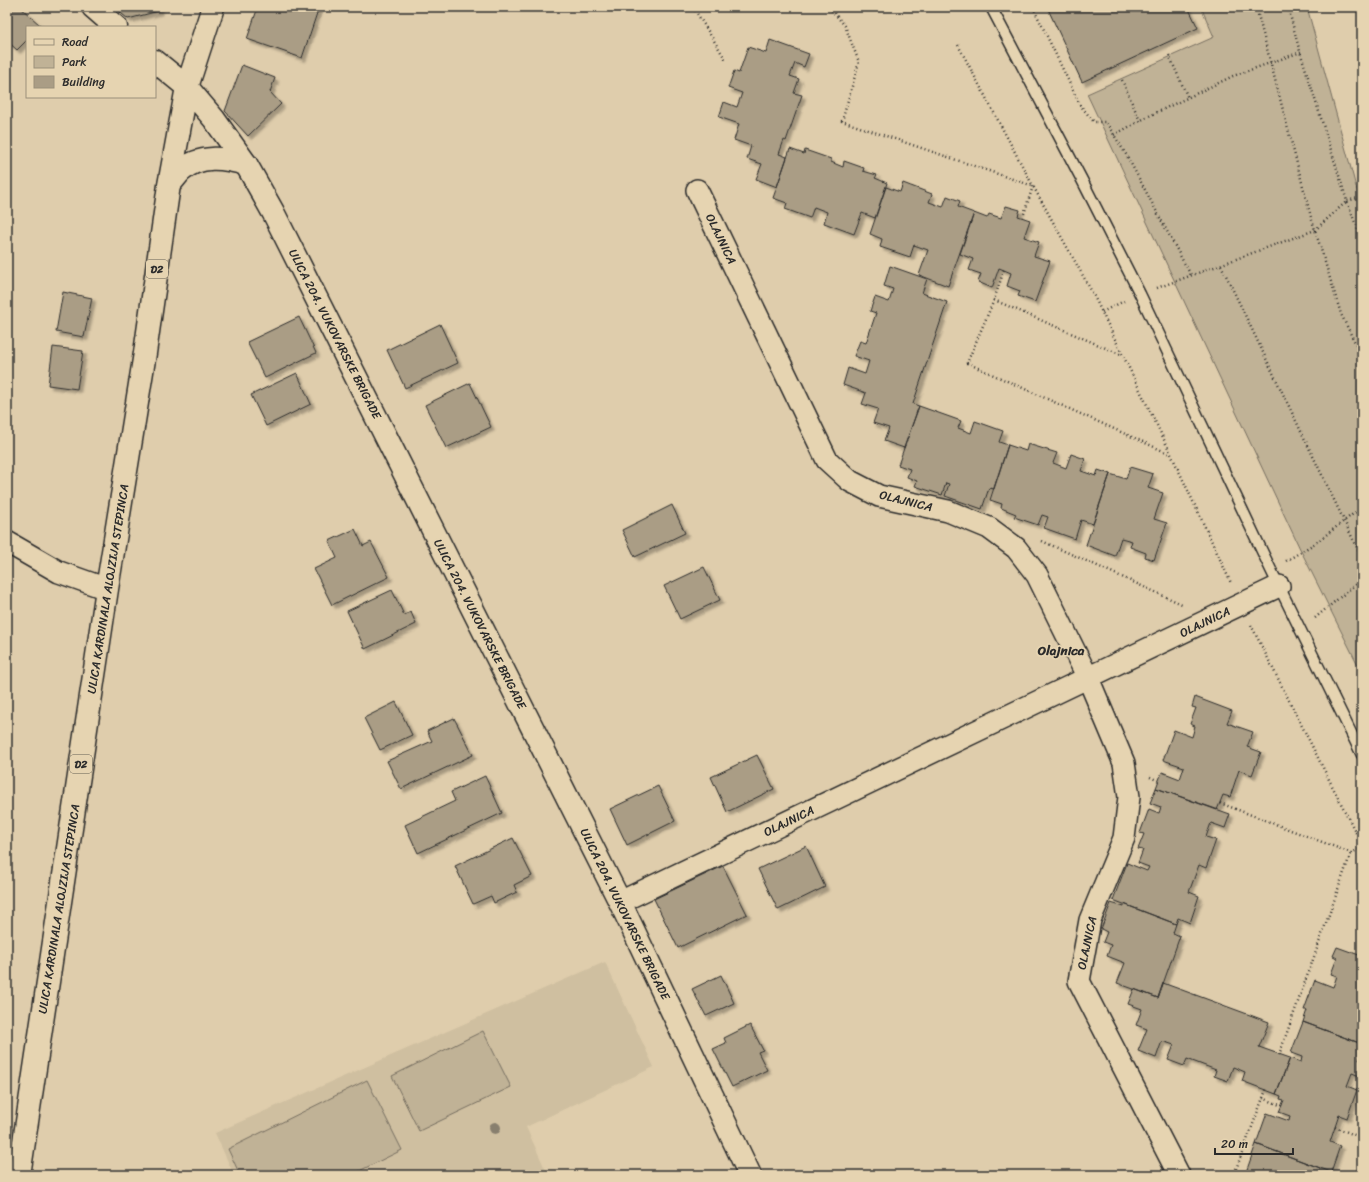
<svg xmlns="http://www.w3.org/2000/svg" width="1369" height="1182" font-family="Sriracha,sans-serif">
<style>
.built{fill:#cfbfa0}
.green{fill:#c0b296;stroke:#766e60}
.building{fill:#aa9d85;stroke:#2b2b2b;filter:url(#shadow)}
.lines{fill:none;stroke-linecap:round;stroke-linejoin:round}
.lane-casing{stroke:#2b2b2b;stroke-width:13}
.street-casing{stroke:#2b2b2b;stroke-width:24}
.secondary-casing{stroke:#2b2b2b;stroke-width:25}
.primary-casing{stroke:#2b2b2b;stroke-width:25}
.path{stroke:#2b2b2b;stroke-width:2.5;stroke-dasharray:1 3;stroke-linecap:butt}
.lane{stroke:#e6d4b1;stroke-width:10}
.street{stroke:#e6d4b1;stroke-width:21}
.secondary{stroke:#e6d4b1;stroke-width:22}
.primary{stroke:#e6d4b1;stroke-width:22}
.tree{fill:#887f6e}
.labels{text-anchor:middle;dominant-baseline:central;stroke-width:3.5;stroke-linejoin:round;paint-order:stroke}
.shield{fill:#e6d4b1;stroke:#635e53;stroke-width:1}
.shield-label{font-size:11px;font-weight:bold;fill:#2b2b2b}
.street-label{font-size:12px;fill:#2b2b2b;stroke:#e6d4b1}
.neighbourhood-label{font-size:13px;font-weight:bold;fill:#2b2b2b;stroke:#e6d4b1}
</style>
<defs>
<filter id="shadow"><feDropShadow dx="3.5" dy="3.5" stdDeviation="1" flood-color="#0004"/></filter>
</defs>
<rect width="100%" height="100%" fill="#dfcdac"/>
<filter id="ink" filterUnits="userSpaceOnUse"><feTurbulence type="fractalNoise" baseFrequency=".025" numOctaves="2"/><feDisplacementMap in="SourceGraphic" scale="8" xChannelSelector="R" yChannelSelector="G"/><feConvolveMatrix kernelMatrix="1 2 1 2 8 2 1 2 1" color-interpolation-filters="sRGB"/></filter>
<g filter="url(#ink)">
<path class="built" d="M605,962L654,1067L526,1127L548,1175H234L215,1133Z"/>
<path class="green" d="M1201,7H1307L1356,187L1362,203V673L1302,553L1087,94L1214,37Z
M483,1031L511,1087L419,1131L392,1076Z
M367,1080L402,1150L351,1175H240L228,1149Z"/>
<path class="building" d="M7,7H20L40,25L39,27H27V40L17,50L7,41Z
M114,7H160L159,11L128,19Z
M258,7H319L302,58L247,39Z
M1047,7H1188L1198,28L1082,82Z
M770,40L809,54L804,67L795,63L790,76L799,79L794,93L802,95L786,141L784,140L779,154L787,157L777,187L756,179L762,164L747,159L751,146L734,140L739,124L719,117L724,102L737,107L742,93L728,88L734,71L739,73L748,47L766,53Z
M242,65L275,78L270,92L281,104L248,136L225,111Z
M790,149L804,154L805,150L831,159V162L843,167L844,161L864,168L863,171L877,175L875,178L887,183L875,218L862,213L854,234L824,223L827,212L814,207L810,218L785,209L787,203L773,198Z
M903,183L932,194L929,202L943,207L947,196L960,201L958,207L974,213L948,286L919,275L928,250L914,245L910,257L880,247L882,239L870,234L886,187L900,192Z
M1006,206L1020,210L1018,216L1030,220L1024,237L1039,242L1034,256L1050,261L1035,302L1018,296L1020,291L1007,286L1011,273L1004,270L999,268L992,288L978,282L981,274L969,270L973,259L960,254L974,213L987,218L989,214L1001,218Z
M890,266L927,279L922,293L947,302L913,404L919,406L904,448L884,441L889,428L873,423L878,409L862,404L866,393L843,385L848,368L865,374L869,361L854,356L860,341L866,343L876,313L870,311L875,297L889,302L893,289L884,286Z
M63,292L92,298L84,337L56,332Z
M299,317L316,353L265,378L247,342Z
M440,324L458,363L405,388L387,350Z
M53,347L83,351L77,389L48,385Z
M297,373L311,404L266,426L251,395Z
M470,383L491,427L446,448L425,405Z
M919,406L961,421L958,428L971,433L975,421L1003,431L999,442L1008,445L994,489L989,488L982,509L945,496L949,484L946,483L942,495L915,486L917,481L907,477L910,469L898,465Z
M1028,444L1057,453L1053,463L1066,468L1071,454L1085,459L1081,471L1096,476L1098,470L1110,474L1093,524L1081,520L1075,539L1044,528L1048,517L1042,515L1038,525L1014,517L1016,514L1001,508L1002,504L990,500L1008,445L1026,451Z
M1130,467L1153,474L1148,488L1163,493L1154,519L1167,523L1154,560L1145,557L1146,553L1130,547L1132,541L1121,538L1115,556L1086,545L1110,474L1126,479Z
M672,505L685,533L635,557L622,530Z
M355,529L363,546L371,542L389,577L332,605L314,569L337,558L329,541Z
M704,567L720,600L680,619L664,586Z
M392,590L404,615L411,612L416,624L365,649L347,611Z
M1195,697L1232,711L1227,723L1253,732L1247,747L1261,752L1252,775L1239,770L1230,797L1223,795L1217,810L1156,788L1162,772L1180,779L1184,767L1163,760L1174,730L1192,737L1195,726L1190,724L1196,708L1192,707Z
M396,702L412,735L380,750L364,718Z
M454,718L473,755L401,789L387,761L432,741L427,731Z
M757,755L774,789L727,812L711,777Z
M485,776L502,813L418,853L405,825L455,801L451,792Z
M658,786L675,821L627,845L610,809Z
M1156,788L1230,814L1225,828L1211,823L1206,837L1216,840L1206,868L1199,865L1189,892L1199,896L1190,923L1178,918L1176,924L1113,900L1127,863L1147,871L1149,867L1138,863L1143,850L1138,849L1144,834L1140,833L1149,809L1159,813L1161,807L1150,803Z
M513,838L532,876L514,885L517,892L494,903L491,896L473,904L455,866Z
M806,846L825,887L778,910L758,869Z
M723,866L747,914L678,948L654,899Z
M1111,903L1124,907V904L1176,924L1173,933L1180,936L1158,998L1117,983L1125,963L1107,956L1111,945L1103,942L1107,932L1101,929Z
M1337,947L1362,956V1044L1303,1022L1307,1010H1304L1315,980L1333,987L1337,976L1331,974L1337,958L1333,956Z
M721,975L734,1003L706,1016L692,989Z
M1163,983L1269,1022L1259,1047L1290,1058L1276,1094L1242,1081L1245,1072L1233,1067L1228,1081L1214,1076L1216,1070L1187,1059L1184,1066L1168,1060L1174,1045L1162,1041L1156,1058L1138,1051L1147,1029L1136,1025L1142,1009L1128,1004L1134,989L1158,998Z
M1303,1022L1362,1044V1052L1359,1060L1362,1061V1077L1352,1073L1347,1086L1357,1090L1347,1118L1339,1115L1330,1142L1340,1146L1331,1172L1256,1144L1267,1113L1289,1121L1290,1116L1279,1112L1284,1100L1280,1099L1281,1096L1276,1094L1290,1058L1301,1062L1302,1057L1291,1053Z
M750,1025L763,1050L758,1052L767,1070L732,1087L713,1049L726,1043L724,1038Z
M1256,1144L1320,1168L1317,1175H1245Z"/>
<g class="lines">
<defs>
<path id="lane" d="M991,7L1082,180L1140,294L1271,570L1362,755"/>
<path id="street" d="M697,190L827,460L850,481L879,496L948,511L989,528L1016,548L1037,575L1088,678L1124,763L1129,797L1124,838L1090,920L1079,981L1179,1175
M7,542L59,572L107,589
M620,902L1279,586"/>
<path id="secondary" d="M187,87L214,119L246,164L273,212L620,902L750,1175"/>
<path id="primary" d="M93,7L116,27
M155,61L187,87
M169,185C173,181 177,175 181,171C200,154 224,158 246,164
M19,1175L107,589L145,353L169,185L187,87L213,7"/>
</defs>
<use href="#lane" class="lane-casing"/>
<use href="#street" class="street-casing"/>
<use href="#secondary" class="secondary-casing"/>
<use href="#primary" class="primary-casing"/>
<path class="path" d="M693,7L726,60
M829,7L845,26L859,62L842,121L1033,186L1092,292L1171,454L1231,583
M1033,7L1080,105L1094,122H1106L1127,156L1183,261L1191,275
M1256,7L1311,217L1341,314L1362,357
M1288,7L1298,45L1347,201L1362,241
M958,45L1033,186L1023,217
M1169,55L1188,98
M1122,80L1140,121
M1114,135L1147,117L1233,76L1301,52
M1221,265L1362,558
M1004,270L994,300L967,363L1170,454
M1157,288L1315,230L1347,201L1362,197
M994,300L1122,355
M1102,312L1124,301
M1042,541L1184,605
M1286,561L1317,542L1362,507
M1315,618L1362,579
M1251,625L1362,845
M1150,777L1159,781
M1220,803L1351,853L1362,848
M1279,1055L1351,853
M1263,1098L1282,1106
M1335,1127L1362,1138
M1236,1169L1266,1090"/>
<use href="#lane" class="lane"/>
<use href="#street" class="street"/>
<use href="#secondary" class="secondary"/>
<use href="#primary" class="primary"/>
</g>
<circle class="tree" cx="495" cy="1128" r="6"/>
</g>
<g class="labels">
<g class="shield">
<rect x="146" y="260" width="22" height="18" rx="3"/>
<rect x="70" y="755" width="22" height="18" rx="3"/>
</g>
<g class="shield-label">
<text x="157" y="269">D2</text>
<text x="81" y="764">D2</text>
</g>
<g class="street-label">
<text transform="translate(721 239) rotate(64)">OLAJNICA</text>
<text transform="translate(335 334) rotate(63)">ULICA 204. VUKOVARSKE BRIGADE</text>
<text transform="translate(906 501) rotate(14)">OLAJNICA</text>
<text transform="translate(108 589) rotate(-81)">ULICA KARDINALA ALOJZIJA STEPINCA</text>
<text transform="translate(1205 622) rotate(-26)">OLAJNICA</text>
<text transform="translate(480 624) rotate(63)">ULICA 204. VUKOVARSKE BRIGADE</text>
<text transform="translate(789 821) rotate(-26)">OLAJNICA</text>
<text transform="translate(59 909) rotate(-81)">ULICA KARDINALA ALOJZIJA STEPINCA</text>
<text transform="translate(625 914) rotate(64)">ULICA 204. VUKOVARSKE BRIGADE</text>
<text transform="translate(1087 943) rotate(-78)">OLAJNICA</text>
</g>
<g class="neighbourhood-label">
<text x="1061" y="650">Olajnica</text>
</g>
</g>
<rect width="1369" height="1182" fill="none" stroke="#e6d4b1" stroke-width="24"/>
<rect x="12" y="12" width="1345" height="1158" fill="none" stroke="#2b2b2b" stroke-width="1.5" filter="url(#ink)"/>
<rect x="26" y="26" width="130" height="72" fill="#e6d4b1" stroke="#9b907b"/>
<rect x="34" y="39" width="20" height="6" fill="#e6d4b1" stroke="#9b907b"/>
<text x="62" y="46" font-size="12" fill="#2b2b2b">Road</text>
<rect x="34" y="56" width="20" height="12" fill="#c0b296" stroke="#9b907b"/>
<text x="62" y="66" font-size="12" fill="#2b2b2b">Park</text>
<rect x="34" y="76" width="20" height="12" fill="#aa9d85" stroke="#9b907b"/>
<text x="62" y="86" font-size="12" fill="#2b2b2b">Building</text>
<path d="M1215 1148v6h78v-6" fill="none" stroke="#2b2b2b" stroke-width="2"/>
<text x="1221" y="1148" font-size="12" fill="#2b2b2b" stroke="#e6d4b1" stroke-width="3" paint-order="stroke">20 m</text>
</svg>
